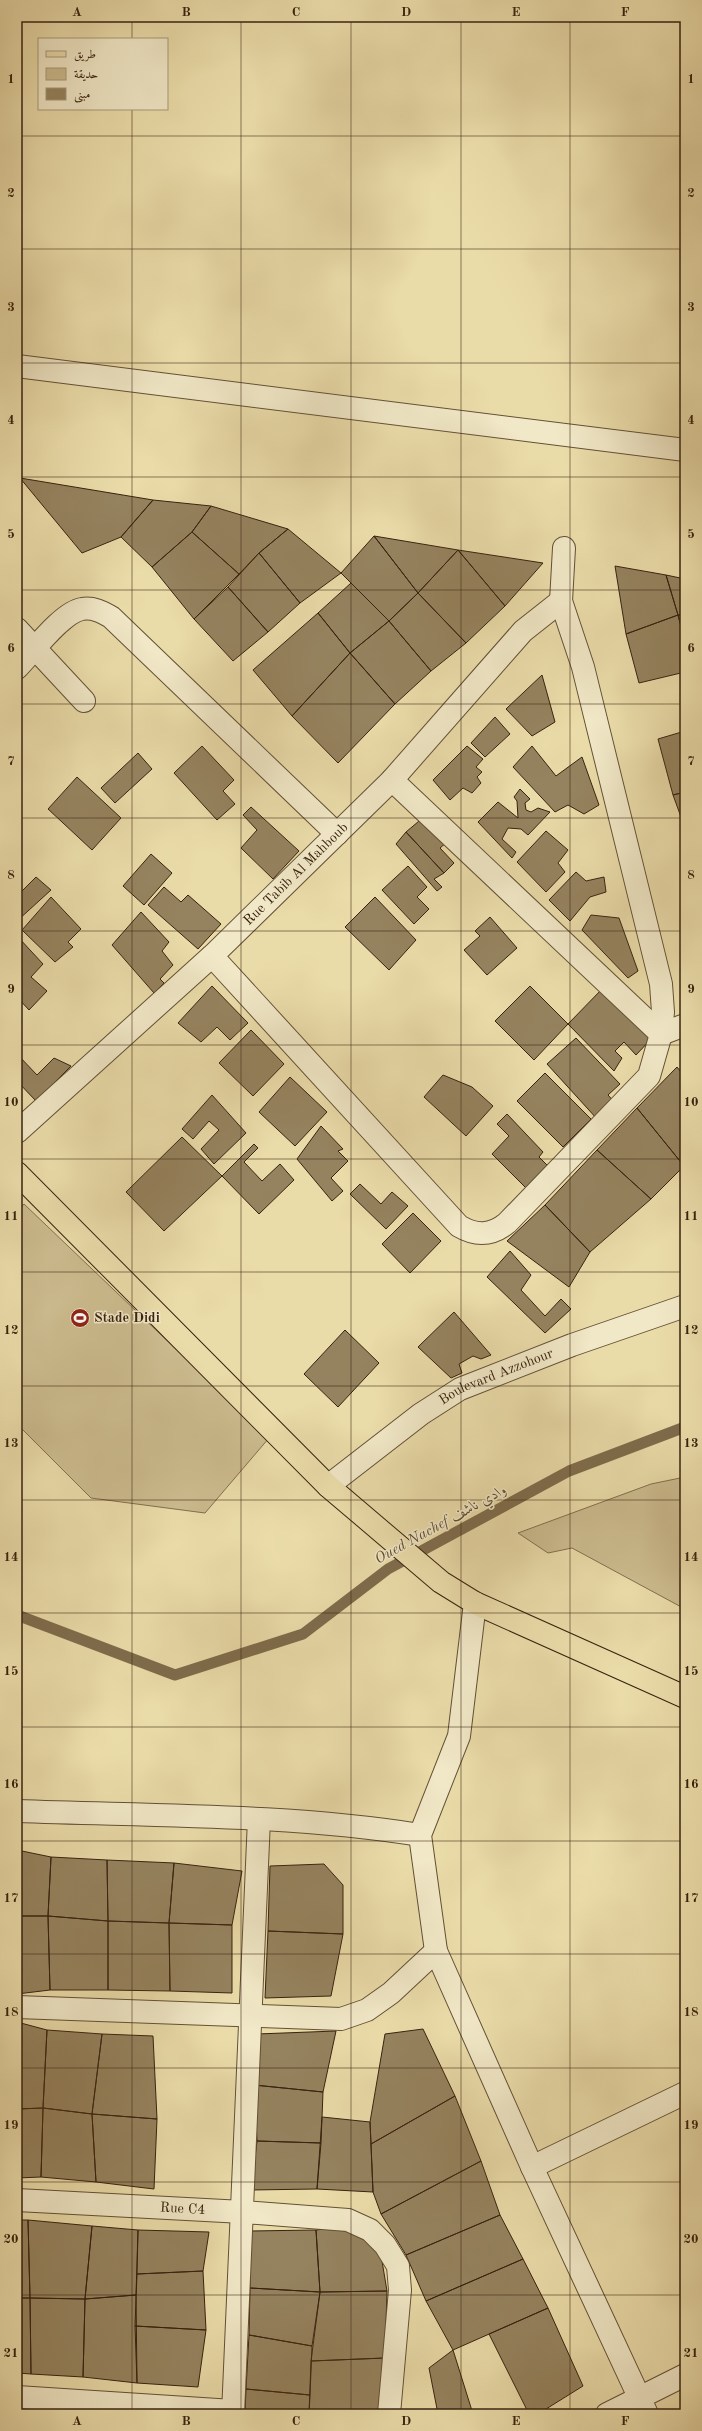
<svg xmlns="http://www.w3.org/2000/svg" width="702" height="2431" font-family="'Old Standard TT',Amiri,serif">
<style>
.green{fill:#ccbc8f;stroke:#826f4f}
.lines{fill:none;stroke-linecap:round;stroke-linejoin:round}
.stream{stroke:#7e6c4c;stroke-width:11}
.building{fill:#95835f;stroke:#38220f}
.minor-casing{stroke:#645036;stroke-width:24}
.major-casing{stroke:#38220f;stroke-width:24}
.minor{stroke:#f1e8c7;stroke-width:22}
.major{stroke:#eadca9;stroke-width:22}
.grid{fill:none;stroke:#38220f;stroke-width:1;stroke-opacity:0.55}
.labels{text-anchor:middle;dominant-baseline:central;stroke-width:3;stroke-linejoin:round;paint-order:stroke}
.street-label{font-size:14px;fill:#38220f;stroke:#f1e8c7}
.poi-label{font-size:14px;font-weight:bold;fill:#38220f;stroke:#f1e8c7;text-anchor:start}
.water-label{font-size:15px;font-style:italic;fill:#614d33;stroke:#f1e8c7}
.neatline{fill:none;stroke:#38220f;stroke-width:1.5}
.grid-label{font-size:13px;text-anchor:middle;font-weight:bold;fill:#38220f}
</style>
<rect width="100%" height="100%" fill="#eadca9"/>
<filter id="stains"><feTurbulence type="fractalNoise" baseFrequency=".005" numOctaves="4"/><feColorMatrix values="0 0 0 0 .2 0 0 0 0 .09 0 0 0 0 .02 0 0 0 .5 -.17"/></filter>
<radialGradient id="worn" r=".72"><stop offset=".6" stop-color="#630" stop-opacity="0"/><stop offset="1" stop-color="#630" stop-opacity=".3"/></radialGradient>
<path class="green" d="M24,1204L269,1438L205,1513L91,1498L17,1424V1212Z
M685,1477V1609L572,1548L548,1553L518,1533L651,1484Z"/>
<g class="lines">
<path class="stream" d="M17,1615L175,1675L303,1634L388,1569L569,1471L685,1427"/>
</g>
<path class="building" d="M20,478L153,500L121,537L82,553Z
M153,500L211,506L192,532L152,567L121,537Z
M211,506L288,529L259,553L239,574L192,532Z
M288,529L341,573L300,603L259,553Z
M192,532L239,574L194,619L152,567Z
M374,536L418,593L389,621L341,573Z
M374,536L458,550L418,593Z
M458,550L543,563L505,606Z
M458,550L505,606L466,643L418,593Z
M259,553L300,603L268,632L228,587Z
M615,566L666,575L678,615L626,634Z
M666,575L685,579V615H678Z
M351,583L389,621L350,653L318,613Z
M228,587L268,632L233,661L194,619Z
M418,593L466,643L431,671L389,621Z
M318,613L350,653L292,716L253,670Z
M678,615H685V642Z
M678,615L685,642V672L639,683L626,634Z
M389,621L431,671L395,704L350,653Z
M350,653L395,704L338,763L292,716Z
M542,675L555,722L532,736L506,709Z
M495,717L510,734L485,757L471,743Z
M685,731V792L673,795L658,739Z
M202,746L234,780L223,791L235,804L217,820L174,773Z
M467,746L483,759L476,767L482,772L477,777L481,783L472,793L463,788L450,800L433,780Z
M532,746L556,776L582,757L599,805L584,814L568,805L555,812L513,767Z
M138,753L152,769L115,803L101,788Z
M77,777L121,818L92,850L48,809Z
M520,789L530,799L525,803L526,810L531,812L538,808L550,812L528,835L521,829L508,828L502,839L516,852L512,858L478,822L498,802L518,818L517,801L514,797Z
M685,792V828L673,795Z
M251,807L299,851L273,879L241,848L257,830L243,815Z
M425,816L447,842L440,848L454,863L444,873L406,832Z
M546,831L568,850L558,863L565,872L546,892L517,862Z
M406,832L444,873L434,879L442,887L437,891L396,844Z
M151,854L172,873L144,905L123,886Z
M408,866L427,887L417,897L429,909L414,924L382,890Z
M576,872L586,881L604,877L606,892L590,897L570,921L549,900Z
M36,877L51,890L17,921V896Z
M164,887L181,902L188,895L221,924L198,949L148,905Z
M51,897L81,929L68,942L73,947L55,962L22,930Z
M375,897L416,940L389,970L345,927Z
M141,912L169,942L162,951L173,965L160,979L164,983L154,993L112,945Z
M591,915L619,918L638,971L628,978L582,930Z
M490,917L517,948L487,975L464,950L480,936L475,931Z
M18,937L43,964L31,977L47,991L29,1010L17,997Z
M212,986L248,1023L230,1040L217,1027L201,1042L178,1023Z
M530,986L568,1024L534,1060L495,1021Z
M604,987L654,1036L636,1055L624,1042L615,1051L622,1058L614,1071L568,1024Z
M251,1030L284,1064L253,1096L219,1063Z
M576,1038L620,1084L608,1095L616,1104L598,1120L547,1064Z
M17,1054L37,1075L54,1058L71,1066L36,1101L17,1081Z
M677,1067L685,1077L684,1166L637,1108Z
M545,1073L591,1119L563,1147L517,1101Z
M443,1075L472,1087L493,1106L466,1136L424,1097Z
M290,1077L327,1112L295,1146L259,1112Z
M212,1095L246,1133L214,1164L201,1149L219,1130L209,1121L193,1139L182,1129Z
M637,1108L684,1166L651,1199L597,1150Z
M507,1114L543,1152L539,1157L548,1166L526,1188L492,1154L509,1136L497,1124Z
M321,1126L343,1149L338,1151L348,1161L331,1178L343,1191L332,1201L297,1159Z
M182,1137L222,1176L164,1231L126,1192Z
M254,1144L258,1148L244,1162L262,1181L280,1164L294,1180L259,1214L222,1176Z
M597,1150L651,1199L590,1252L545,1205Z
M360,1184L381,1204L392,1192L408,1206L386,1229L350,1194Z
M545,1205L590,1252L569,1287L507,1241Z
M413,1213L441,1241L410,1273L382,1244Z
M510,1251L531,1275L521,1290L545,1316L561,1299L571,1309L545,1333L487,1277Z
M454,1312L491,1355L481,1359L473,1356L459,1364L462,1373L451,1378L418,1347Z
M345,1330L379,1363L338,1407L304,1374Z
M17,1850L51,1857L48,1916H17Z
M51,1857L107,1860L108,1921L48,1916Z
M107,1860L174,1863L169,1923L108,1921Z
M174,1863L242,1871L232,1925L169,1923Z
M324,1864L343,1885V1934L268,1931L270,1866Z
M17,1916H48L50,1990L17,1994Z
M48,1916L108,1921V1990H50Z
M108,1921L169,1923L170,1991L108,1990Z
M169,1923L232,1925V1993L170,1991Z
M268,1931L343,1934L331,1996L265,1998Z
M17,2022L47,2030L43,2108L17,2109Z
M423,2029L455,2096L371,2144L370,2122L385,2034Z
M47,2030L102,2034L92,2114L43,2108Z
M336,2031L323,2092L254,2085L257,2034Z
M102,2034L153,2036L157,2119L92,2114Z
M254,2085L323,2092L321,2143L257,2141Z
M455,2096L481,2161L381,2214L373,2192L371,2144Z
M43,2108L41,2177L17,2178V2109Z
M43,2108L92,2114L96,2182L41,2177Z
M92,2114L157,2119L154,2189L96,2182Z
M322,2117L370,2122L373,2192L317,2189Z
M257,2141L321,2143L317,2189L251,2190Z
M481,2161L500,2215L406,2255L381,2214Z
M500,2215L523,2259L426,2301L406,2255Z
M17,2220H28L30,2298H17Z
M28,2220L92,2226L85,2299L30,2298Z
M92,2226L138,2230L136,2295L85,2299Z
M342,2227L380,2249L387,2291L320,2292L316,2230Z
M138,2230L209,2232L203,2271L137,2274Z
M316,2230L320,2292L250,2288V2231Z
M523,2259L548,2308L453,2350L426,2301Z
M203,2271L206,2330L135,2326L137,2274Z
M250,2288L320,2292L312,2346L249,2335Z
M387,2291L385,2358L311,2361L320,2292Z
M136,2295L137,2383L83,2377L85,2299Z
M17,2298H30L31,2374L17,2373Z
M30,2298L85,2299L83,2377L31,2374Z
M548,2308L583,2386L538,2414H529L489,2334Z
M135,2326L206,2330L198,2387L137,2383Z
M249,2335L312,2346L310,2395L246,2389Z
M453,2350L473,2414H438L429,2368Z
M385,2358L382,2414H309L311,2361Z
M246,2389L310,2395L309,2414H245Z"/>
<g class="lines">
<defs>
<g id="minor">
<path d="M17,366L685,450"/>
<path d="M17,629L84,701"/>
<path d="M17,668C32,653 62,612 82,609C93,607 102,612 111,617L337,834"/>
<path d="M392,780L661,1034"/>
<path d="M212,956L459,1226C476,1236 491,1236 507,1223L649,1076L661,1034L663,1012L661,984L583,667L561,601L564,548"/>
<path d="M661,1034L685,1025"/>
<path id="s1" d="M17,1132L212,956L392,780L523,631L561,601"/>
<path id="s2" d="M328,1486L421,1414L460,1389L572,1345L685,1306"/>
<path d="M475,1603L459,1736L420,1835L436,1951L532,2167L647,2414"/>
<path d="M17,1811C151,1816 287,1814 420,1835"/>
<path d="M17,2007L341,2019L367,2010L391,1993L436,1951"/>
<path d="M532,2167L685,2093"/>
<path id="s3" d="M17,2200L243,2212L348,2220L370,2230L385,2245L398,2266L400,2290L389,2414"/>
<path d="M17,2397L233,2411"/>
<path d="M233,2414L259,1819"/>
<path d="M607,2414L685,2375"/>
</g>
<path id="major" d="M17,1173L328,1486L441,1582L475,1603L685,1697"/>
</defs>
<use href="#minor" class="minor-casing"/>
<use href="#major" class="major-casing"/>
<use href="#minor" class="minor"/>
<use href="#major" class="major"/>
</g>
<path class="grid" d="M132,17V39M241,17V2414M351,17V2414M461,17V2414M570,17V2414M132,109V2414M17,136H685M17,249H685M17,363H685M17,477H685M17,590H685M17,704H685M17,818H685M17,931H685M17,1045H685M17,1159H685M17,1272H685M17,1386H685M17,1500H685M17,1613H685M17,1727H685M17,1841H685M17,1954H685M17,2068H685M17,2182H685M17,2295H685"/>
<defs>
<symbol id="stadium-disc" viewBox="-11 -11 22 22"><circle r="9.5" fill="#8f2418" stroke="#f1e8c7"/><path d="M0-5a6.5 5 0 1 0 0 10a6.5 5 0 1 0 0-10ZM-3.5-1.8h7v3.6h-7Z" fill="#fff"/></symbol>
</defs>
<g fill-rule="evenodd">
<use href="#stadium-disc" x="69" y="1307" width="22" height="22"/>
</g>
<g class="labels">
<g class="street-label">
<text stroke="none"><textPath href="#s1" startOffset="380">Rue Tabib Al Mahboub</textPath></text>
<text stroke="none"><textPath href="#s2" startOffset="202">Boulevard Azzohour</textPath></text>
<text stroke="none"><textPath href="#s3" startOffset="166">Rue C4</textPath></text>
</g>
<g class="poi-label">
<text x="94" y="1318">Stade Didi</text>
</g>
<g class="water-label">
<text transform="translate(441 1525) rotate(-29)">Oued Nachef وادي ناشف</text>
</g>
</g>
<rect width="702" height="2431" fill="none" stroke="#eadca9" stroke-width="44"/>
<rect x="38" y="38" width="130" height="72" fill="#f1e8c7" stroke="#a7997d"/>
<rect x="46" y="51" width="20" height="6" fill="#eadca9" stroke="#a7997d"/>
<text x="74" y="58" font-size="12" fill="#38220f">طريق</text>
<rect x="46" y="68" width="20" height="12" fill="#ccbc8f" stroke="#a7997d"/>
<text x="74" y="78" font-size="12" fill="#38220f">حديقة</text>
<rect x="46" y="88" width="20" height="12" fill="#95835f" stroke="#a7997d"/>
<text x="74" y="98" font-size="12" fill="#38220f">مبنى</text>
<rect x="22" y="22" width="658" height="2387" class="neatline"/>
<g class="grid-label">
<text x="77" y="16">A</text>
<text x="186" y="16">B</text>
<text x="296" y="16">C</text>
<text x="406" y="16">D</text>
<text x="516" y="16">E</text>
<text x="625" y="16">F</text>
<text x="11" y="83">1</text>
<text x="691" y="83">1</text>
<text x="11" y="197">2</text>
<text x="691" y="197">2</text>
<text x="11" y="311">3</text>
<text x="691" y="311">3</text>
<text x="11" y="424">4</text>
<text x="691" y="424">4</text>
<text x="11" y="538">5</text>
<text x="691" y="538">5</text>
<text x="11" y="652">6</text>
<text x="691" y="652">6</text>
<text x="11" y="765">7</text>
<text x="691" y="765">7</text>
<text x="11" y="879">8</text>
<text x="691" y="879">8</text>
<text x="11" y="993">9</text>
<text x="691" y="993">9</text>
<text x="11" y="1106">10</text>
<text x="691" y="1106">10</text>
<text x="11" y="1220">11</text>
<text x="691" y="1220">11</text>
<text x="11" y="1334">12</text>
<text x="691" y="1334">12</text>
<text x="11" y="1447">13</text>
<text x="691" y="1447">13</text>
<text x="11" y="1561">14</text>
<text x="691" y="1561">14</text>
<text x="11" y="1675">15</text>
<text x="691" y="1675">15</text>
<text x="11" y="1788">16</text>
<text x="691" y="1788">16</text>
<text x="11" y="1902">17</text>
<text x="691" y="1902">17</text>
<text x="11" y="2016">18</text>
<text x="691" y="2016">18</text>
<text x="11" y="2129">19</text>
<text x="691" y="2129">19</text>
<text x="11" y="2243">20</text>
<text x="691" y="2243">20</text>
<text x="11" y="2357">21</text>
<text x="691" y="2357">21</text>
<text x="77" y="2425">A</text>
<text x="186" y="2425">B</text>
<text x="296" y="2425">C</text>
<text x="406" y="2425">D</text>
<text x="516" y="2425">E</text>
<text x="625" y="2425">F</text>
</g>
<rect width="100%" height="100%" filter="url(#stains)"/>
<rect width="100%" height="100%" fill="url(#worn)"/>
</svg>
